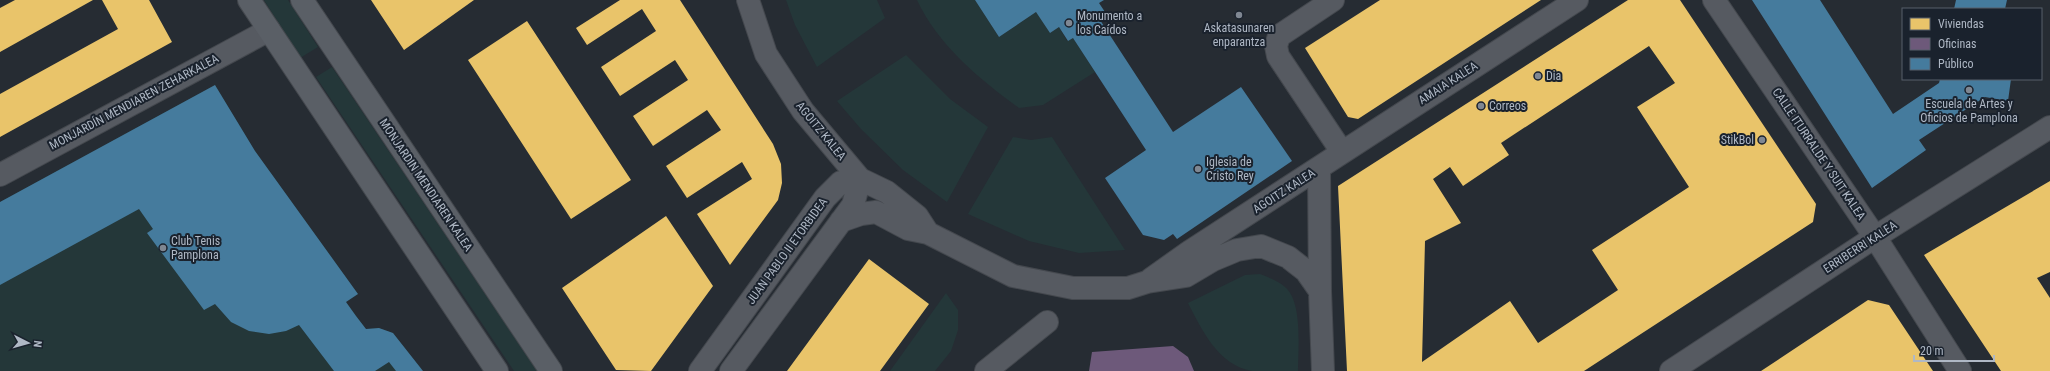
<svg xmlns="http://www.w3.org/2000/svg" width="2050" height="371" font-family="'Roboto Condensed',sans-serif">
<style>
.green{fill:#243739}
.homes{fill:#e9c46a;fill-rule:evenodd}
.offices{fill:#6d597a}
.public{fill:#457b9d}
.lines{fill:none;stroke-linecap:round;stroke-linejoin:round}
.pedestrian-casing{stroke:#44484e;stroke-width:24}
.minor-casing{stroke:#44484e;stroke-width:24}
.secondary-casing{stroke:#44484e;stroke-width:24}
.pedestrian{stroke:#565a61;stroke-width:22}
.minor{stroke:#565a61;stroke-width:22}
.secondary{stroke:#5a5f66;stroke-width:22}
.poi-dot{fill:#7f8792;stroke:#1a222d;stroke-width:1.5}
.labels{text-anchor:middle;dominant-baseline:central;stroke-width:4;stroke-linejoin:round;paint-order:stroke}
.poi-label{font-size:12px;fill:#afb8c5;stroke:#1a222d;text-anchor:start}
.street-label{font-size:12px;fill:#afb8c5;stroke:#1a222d}
</style>
<rect width="100%" height="100%" fill="#262c33"/>
<path class="green" d="M264,0H288L318,47L300,58Z
M786,0H877L885,18L817,67L795,25Z
M917,0H975L999,37L1036,12L1050,33L1059,27L1067,41L1073,38L1095,72L1043,105L1019,108C979,79 938,45 917,0Z
M906,55L950,99L988,127L947,202L903,170L861,129L837,101Z
M332,67L537,371H514L316,77Z
M215,85L255,151L358,294L346,302L366,329L379,328L393,333L423,371H0V202Z
M1013,137L1031,140L1052,137L1125,250L1079,253L1029,241L968,214Z
M1260,274C1268,277 1278,281 1285,287C1303,302 1298,349 1298,371C1283,371 1266,371 1252,371C1218,365 1202,330 1188,303L1245,275Z
M946,293L958,310V330L951,351L935,371H890Z"/>
<path class="homes" d="M15,0H93L0,52V8Z
M102,0H149L172,42L0,137V94L118,29Z
M371,0H474L404,50Z
M620,0H680L773,144L781,164L782,183L778,200L730,265L697,214L752,179L742,162L687,198L666,166L721,130L707,110L653,146L633,116L688,80L675,60L620,96L601,67L656,31L642,9L587,45L576,28Z
M1380,0H1541L1358,119L1348,117L1305,48Z
M1628,0H1680L1816,204L1813,222L1584,371H1347L1338,186ZM1649,46L1675,83L1637,107L1689,187L1592,250L1618,290L1538,343L1510,301L1422,362L1425,241L1461,223L1433,179L1450,167L1463,186L1509,155L1501,143Z
M527,21L631,180L571,219L468,60Z
M2050,181V272L2037,278L2050,298V371H2001L1924,255Z
M666,216L713,286L651,371L616,370L562,288Z
M869,259L929,304L880,371H787Z
M1868,300L1889,305L1933,371H1761Z"/>
<path class="offices" d="M1173,346L1188,357L1194,371H1089L1092,352Z"/>
<path class="public" d="M975,0H1104L1099,3L1107,15L1100,20L1173,132L1241,87L1292,161L1177,239L1173,234L1164,240L1143,235L1105,178L1146,150L1073,38L1068,41L1059,27L1050,33L1036,12L999,37Z
M1752,0H1820L1893,114L1939,83L1940,79H2011L2008,101L1985,97L1919,140L1926,150L1872,188Z
M1956,0H2007L2005,9H1954Z
M215,85L255,151L358,294L346,302L356,316L366,329L379,328L393,333L423,371H396L389,362L375,371H334L299,325L286,331L269,334L249,331L231,322L215,304L204,310L147,233L153,229L139,209L0,285V202Z"/>
<g class="lines">
<defs>
<path id="pedestrian" d="M986,371L1047,322"/>
<path id="minor" d="M748,0L766,54L803,111L860,179L887,192L917,216L928,233
M1333,0L1279,36L1276,46L1278,56L1342,152
M1714,0L1875,237L1960,371
M1319,168L1320,291L1323,371
M0,175L269,30
M841,221L861,214L876,212L908,229L928,233L1013,276L1073,288H1128L1147,282L1186,276L1213,260L1237,250L1261,246L1288,257L1306,271L1320,291
M1151,279L1189,252L1577,0
M700,371L825,198L841,182L860,179
M731,371L853,205L860,179
M1671,371L1875,237L2050,127"/>
<path id="secondary" d="M249,0L497,371
M302,0L551,371"/>
</defs>
<use href="#pedestrian" class="pedestrian-casing"/>
<use href="#minor" class="minor-casing"/>
<use href="#secondary" class="secondary-casing"/>
<use href="#pedestrian" class="pedestrian"/>
<use href="#minor" class="minor"/>
<use href="#secondary" class="secondary"/>
</g>
<g class="poi-dot">
<circle cx="1239" cy="15" r="4"/>
<circle cx="1069" cy="23" r="4"/>
<circle cx="1538" cy="76" r="4"/>
<circle cx="1969" cy="90" r="4"/>
<circle cx="1481" cy="106" r="4"/>
<circle cx="1762" cy="140" r="4"/>
<circle cx="1198" cy="169" r="4"/>
<circle cx="163" cy="248" r="4"/>
</g>
<g class="labels">
<g class="poi-label">
<text x="1077" y="16">Monumento a<tspan x="1077" dy="14">los Caídos</tspan></text>
<text x="1239" y="28" text-anchor="middle">Askatasunaren<tspan x="1239" dy="14">enparantza</tspan></text>
<text x="1546" y="76">Dia</text>
<text x="1969" y="104" text-anchor="middle">Escuela de Artes y<tspan x="1969" dy="14">Oficios de Pamplona</tspan></text>
<text x="1489" y="106">Correos</text>
<text x="1754" y="140" text-anchor="end">StikBol</text>
<text x="1206" y="162">Iglesia de<tspan x="1206" dy="14">Cristo Rey</tspan></text>
<text x="171" y="241">Club Tenis<tspan x="171" dy="14">Pamplona</tspan></text>
</g>
<g class="street-label">
<text transform="translate(1448 83) rotate(-33)">AMAIA KALEA</text>
<text transform="translate(134 102) rotate(-28)">MONJARDÍN MENDIAREN ZEHARKALEA</text>
<text transform="translate(821 131) rotate(51)">AGOITZ KALEA</text>
<text transform="translate(1819 154) rotate(56)">CALLE ITURRALDE Y SUIT KALEA</text>
<text transform="translate(426 185) rotate(56)">MONJARDIN MENDIAREN KALEA</text>
<text transform="translate(1284 191) rotate(-33)">AGOITZ KALEA</text>
<text transform="translate(1860 247) rotate(-33)">ERRIBERRI KALEA</text>
<text transform="translate(787 251) rotate(-54)">JUAN PABLO II ETORBIDEA</text>
</g>
</g>
<rect x="1902" y="8" width="140" height="72" fill="#1a222d" stroke="#565e6a"/>
<rect x="1910" y="18" width="20" height="12" fill="#e9c46a" stroke="#565e6a"/>
<text x="1938" y="28" font-size="12" fill="#afb8c5">Viviendas</text>
<rect x="1910" y="38" width="20" height="12" fill="#6d597a" stroke="#565e6a"/>
<text x="1938" y="48" font-size="12" fill="#afb8c5">Oficinas</text>
<rect x="1910" y="58" width="20" height="12" fill="#457b9d" stroke="#565e6a"/>
<text x="1938" y="68" font-size="12" fill="#afb8c5">Público</text>
<g transform="translate(28 343) rotate(96)" stroke="#1a222d" stroke-width="3" paint-order="stroke">
<path d="M0-3L7 15L0 10L-7 15Z" fill="#afb8c5"/>
<text y="-6" font-size="11" font-weight="bold" text-anchor="middle" fill="#afb8c5">N</text>
</g>
<path d="M1914 355v6h80v-6" fill="none" stroke="#afb8c5" stroke-width="2"/>
<text x="1920" y="355" font-size="12" fill="#afb8c5" stroke="#1a222d" stroke-width="3" paint-order="stroke">20 m</text>
</svg>
